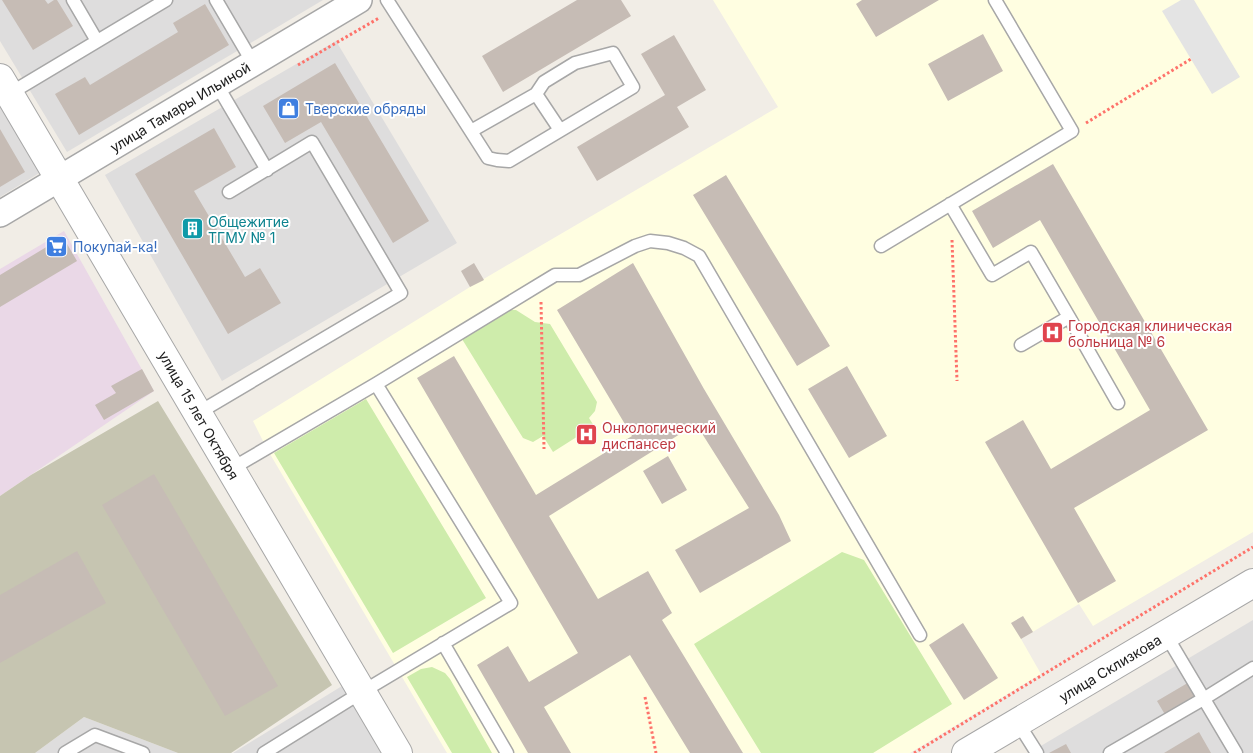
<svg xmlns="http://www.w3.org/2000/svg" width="1253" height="753" font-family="Inter,sans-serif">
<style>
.residential{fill:#dedddd}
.industrial{fill:#ead8e7}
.education{fill:#fffee1}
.construction{fill:#c6c5b1}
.grass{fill:#ceecab}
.parking{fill:#e4e4e4}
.building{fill:#c6bcb5}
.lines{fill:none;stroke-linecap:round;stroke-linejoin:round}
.service-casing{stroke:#a7a7a7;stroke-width:15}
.minor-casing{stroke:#a7a7a7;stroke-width:28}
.tertiary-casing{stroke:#a7a7a7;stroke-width:30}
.path{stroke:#fe726a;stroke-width:3;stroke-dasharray:2.5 2.5;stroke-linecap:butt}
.service{stroke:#fff;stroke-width:12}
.minor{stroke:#fff;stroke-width:25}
.tertiary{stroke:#fff;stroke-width:28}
.labels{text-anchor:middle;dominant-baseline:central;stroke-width:4;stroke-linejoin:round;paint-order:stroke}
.street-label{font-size:14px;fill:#202020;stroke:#fff}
.shop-label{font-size:14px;fill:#366cbe;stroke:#fff;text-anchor:start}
.culture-label{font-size:14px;fill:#0d838f;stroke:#fff;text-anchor:start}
.health-label{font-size:14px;fill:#be3a42;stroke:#fff;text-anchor:start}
</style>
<rect width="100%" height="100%" fill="#f1ede6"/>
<path class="residential" d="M0,0H323L67,152L0,41Z
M336,41L457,243L222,381L105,175Z
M0,102L41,172L0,197Z
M1253,620V753H1029Z
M342,686L381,753H233Z
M84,717L178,753H35Z"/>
<path class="industrial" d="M64,231L154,391L0,496V269Z"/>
<path class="education" d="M713,0H1253V532L1093,626L1079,604L1021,639L1041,674L910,753H447L267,449L253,421L470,287L778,107Z"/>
<path class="construction" d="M158,401L332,685L231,753H178L84,717L35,753H0V496L31,475Z"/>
<path class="grass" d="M510,310H516L535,322L550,324L597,402L595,411L589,418L594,426L553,452L543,436L533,442L523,438L462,339L504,311Z
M366,399L486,598L393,653L274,453Z
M842,552L864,560L952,704L873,753H761L694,644Z
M432,667L445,673L450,679L492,753H452L407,677L421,669Z"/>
<path class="parking" d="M1181,0H1194L1240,77L1212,94L1162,11Z"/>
<path class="building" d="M2,0H45L48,4L54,0H57L73,26L33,50Z
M577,0H621L631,16L503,92L482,56Z
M862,0H939L876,37L856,4Z
M205,4L229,45L79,135L55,94L85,77L90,85L178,32L173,23Z
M983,34L1003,71L948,101L928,64Z
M674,35L706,90L677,107L689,127L597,181L577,147L665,95L641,54Z
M335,63L429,221L393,243L321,122L285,143L263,106Z
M214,128L236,167L194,191L245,277L260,268L281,303L228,334L135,174Z
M0,129L25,172L0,187Z
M1053,164L1208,430L1074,508L1116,581L1078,603L985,442L1023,420L1051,469L1150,410L1040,220L993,248L972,211Z
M726,175L830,346L797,366L693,195Z
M63,237L77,261L0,307V275Z
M474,263L484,280L470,287L461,271Z
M633,263L704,389L779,515L791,541L700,593L675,550L749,508L696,424L549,516L598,599L648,571L672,613L662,620L743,753H690L630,655L544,707L571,753H528L477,665L508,646L529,682L578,653L417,378L454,356L536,495L632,436L557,310Z
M847,366L887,436L849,458L808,389Z
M142,369L154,391L104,420L95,405L116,393L111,386Z
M668,456L687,490L662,504L643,471Z
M154,474L278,686L225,716L102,505Z
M77,551L106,603L0,663V595Z
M1023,616L1033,632L1021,639L1011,623Z
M963,623L998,678L964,700L929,645Z
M1191,681L1201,698L1167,718L1157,701Z
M1199,732L1211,753H1164Z
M1066,744L1071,753H1049Z"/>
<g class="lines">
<defs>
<path id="service" d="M73,0L97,41
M216,0L253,63
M387,0L488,158L497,160L509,161L633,87L613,53L575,63L544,82L536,94L560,130
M217,85L267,170
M9,94L166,0
M471,131L536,94
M950,204L992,275L1031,252L1069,317
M881,246L1072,131L995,0
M1021,345L1069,317L1118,403
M198,413L401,293L312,142L229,192
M231,469L376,384L555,275H579L635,246L650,241L668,243L684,248L699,256L920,635
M1166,635L1236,753
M443,643L507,753
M1018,723L1037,753
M65,753L95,735L143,753
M264,753L362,692L511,603L376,384
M1110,753L1205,698L1253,668"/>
<path id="minor" d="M0,214L359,0"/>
<path id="tertiary" d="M0,78L398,753
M966,753L1253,583"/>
</defs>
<use href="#service" class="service-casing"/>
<use href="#minor" class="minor-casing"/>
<use href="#tertiary" class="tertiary-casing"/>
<path class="path" d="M298,65L379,18
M1086,123L1191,59
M952,240L957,381
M541,302L544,449
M645,697L656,753
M914,753L1253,547"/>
<use href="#service" class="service"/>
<use href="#minor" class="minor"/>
<use href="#tertiary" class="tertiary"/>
</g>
<defs>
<symbol id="shop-square" viewBox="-11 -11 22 22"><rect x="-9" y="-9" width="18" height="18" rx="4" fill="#3f7fe0" stroke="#fff"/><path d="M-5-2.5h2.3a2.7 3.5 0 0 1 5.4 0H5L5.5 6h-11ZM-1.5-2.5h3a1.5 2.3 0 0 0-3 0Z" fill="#fff"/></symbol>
<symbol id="building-square" viewBox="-11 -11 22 22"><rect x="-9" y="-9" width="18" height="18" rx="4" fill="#0f9aa8" stroke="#fff"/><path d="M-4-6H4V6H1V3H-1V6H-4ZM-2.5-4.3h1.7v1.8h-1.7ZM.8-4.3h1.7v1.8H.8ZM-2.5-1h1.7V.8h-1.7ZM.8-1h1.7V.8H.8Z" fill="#fff"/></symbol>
<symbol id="supermarket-square" viewBox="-11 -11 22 22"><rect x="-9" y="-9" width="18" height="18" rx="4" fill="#3f7fe0" stroke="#fff"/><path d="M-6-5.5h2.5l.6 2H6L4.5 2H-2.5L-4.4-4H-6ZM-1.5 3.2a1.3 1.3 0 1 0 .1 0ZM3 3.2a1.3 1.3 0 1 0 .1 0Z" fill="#fff"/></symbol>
<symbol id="hospital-square" viewBox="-11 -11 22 22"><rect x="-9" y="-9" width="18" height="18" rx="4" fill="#e0444e" stroke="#fff"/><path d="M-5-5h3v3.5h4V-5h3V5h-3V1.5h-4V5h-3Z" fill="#fff"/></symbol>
</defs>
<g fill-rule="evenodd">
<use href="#shop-square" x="276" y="96" width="25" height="25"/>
<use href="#building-square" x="180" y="216" width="25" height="25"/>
<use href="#supermarket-square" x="44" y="234" width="25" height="25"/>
<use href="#hospital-square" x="1040" y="320" width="25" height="25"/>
<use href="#hospital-square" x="574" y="422" width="25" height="25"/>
</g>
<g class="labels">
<g class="street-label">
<text transform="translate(180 107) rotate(-31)">улица Тамары Ильиной</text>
<text transform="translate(199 415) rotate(60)">улица 15 лет Октября</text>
<text transform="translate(1110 668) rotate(-31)">улица Склизкова</text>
</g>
<g class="shop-label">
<text x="305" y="108">Тверские обряды</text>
<text x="73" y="246">Покупай-ка!</text>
</g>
<g class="culture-label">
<text x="208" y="221">Общежитие<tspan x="208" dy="16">ТГМУ № 1</tspan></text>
</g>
<g class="health-label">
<text x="1068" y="325">Городская клиническая<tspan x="1068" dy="16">больница № 6</tspan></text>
<text x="602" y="427">Онкологический<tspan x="602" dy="16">диспансер</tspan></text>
</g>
</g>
</svg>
